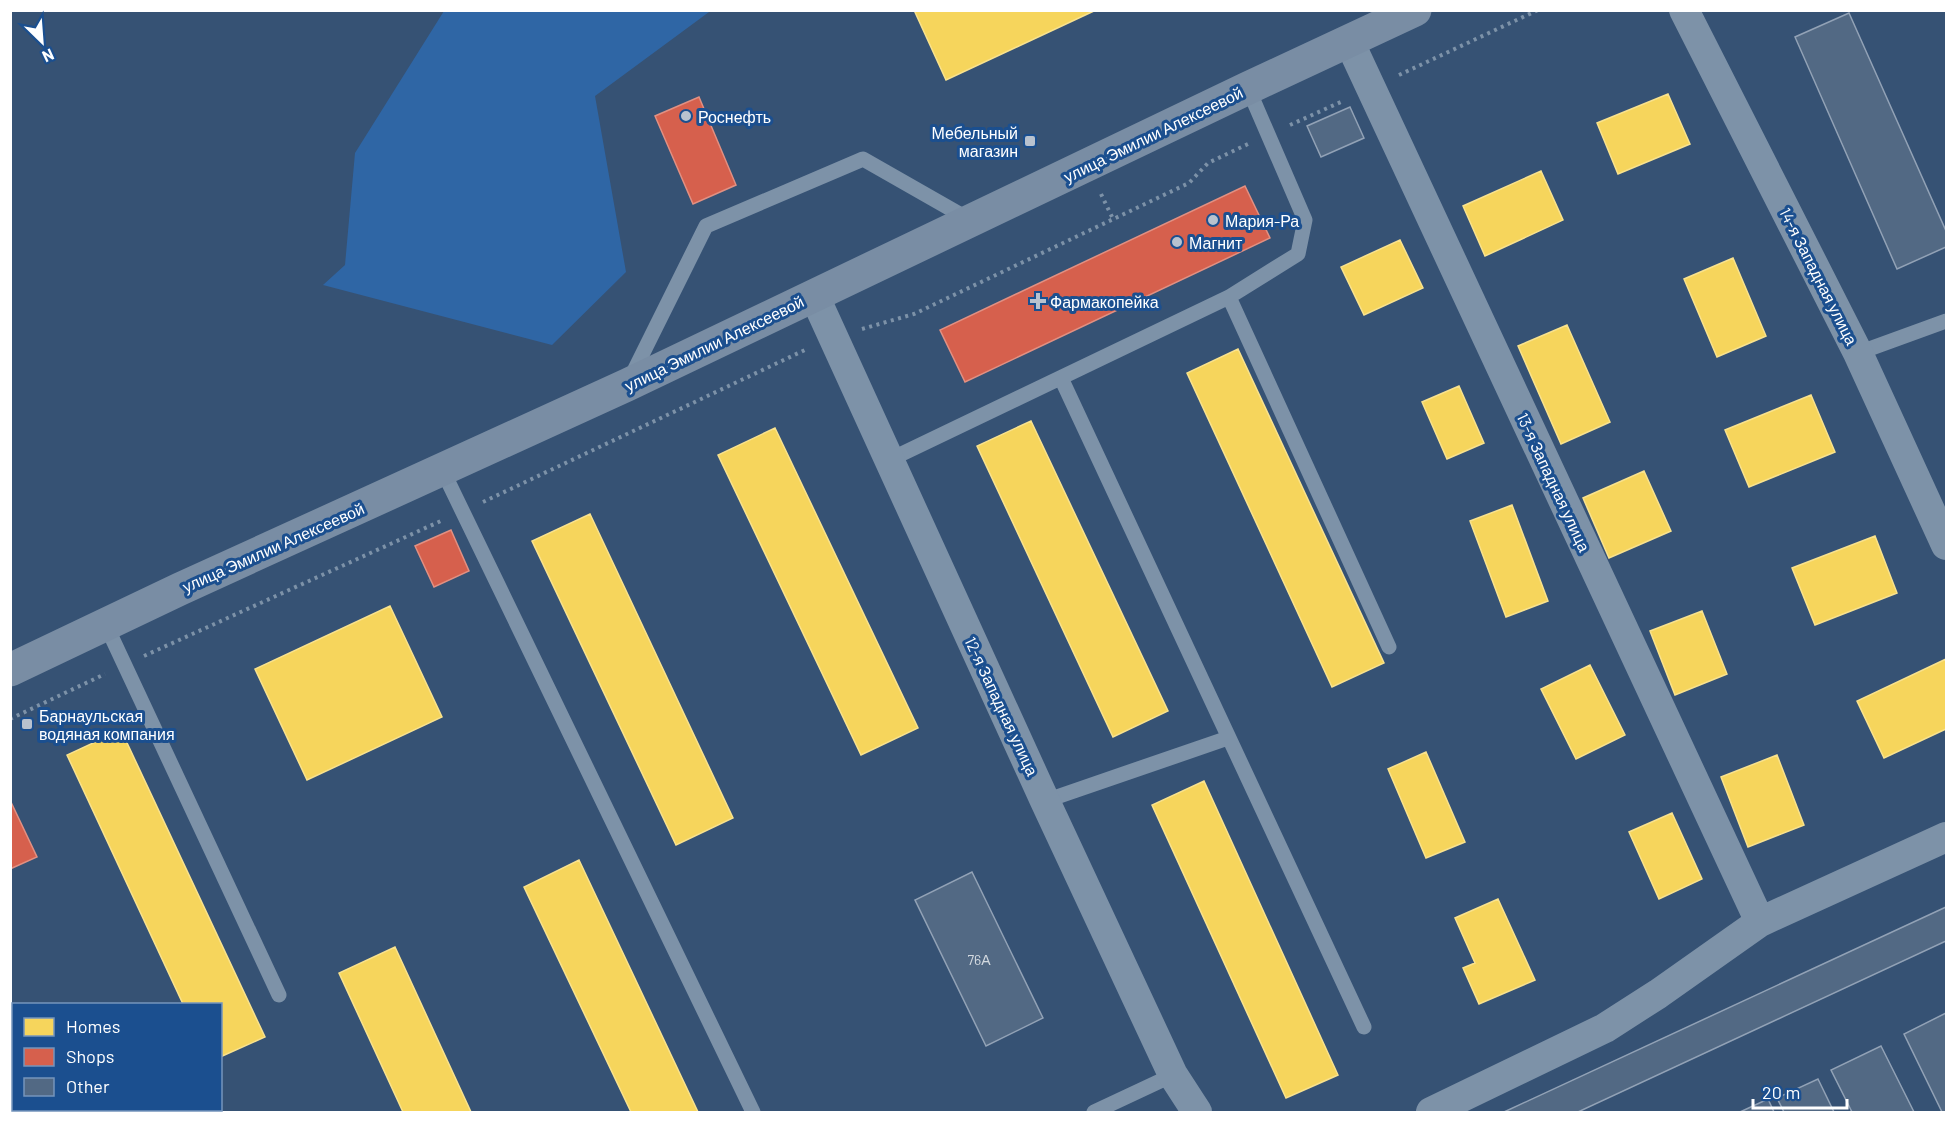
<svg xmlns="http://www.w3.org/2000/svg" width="1957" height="1123" font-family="Barlow,sans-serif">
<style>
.green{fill:#2f66a5}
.homes{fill:#f6d55c;stroke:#f9e28d;stroke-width:1.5}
.shops{fill:#d6604d;stroke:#e29082;stroke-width:1.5}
.building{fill:#526984;stroke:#92a2b6;stroke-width:1.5}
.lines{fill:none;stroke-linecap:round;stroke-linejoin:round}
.path{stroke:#7d92a8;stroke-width:4;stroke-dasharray:3 4.5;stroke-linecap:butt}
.lane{stroke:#7d92a8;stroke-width:15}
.street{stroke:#7d92a8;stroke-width:30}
.secondary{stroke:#798da4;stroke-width:33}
.poi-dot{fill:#b9c2ce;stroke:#1b4f8f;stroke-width:2}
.labels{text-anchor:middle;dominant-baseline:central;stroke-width:6;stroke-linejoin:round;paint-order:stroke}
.number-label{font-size:14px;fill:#d4dae0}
.poi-label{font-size:16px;fill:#fff;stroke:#1b4f8f;text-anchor:start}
.street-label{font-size:16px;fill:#fff;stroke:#1b4f8f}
</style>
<rect width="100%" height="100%" fill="#365274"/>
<path class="green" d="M707,10L709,12L595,96L626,272L552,345L323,285L345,265L355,153L444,11Z"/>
<path class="homes" d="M914,10H1096L946,80Z
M1668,94L1690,144L1618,174L1597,123Z
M1541,171L1563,220L1485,256L1463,206Z
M1400,240L1423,288L1364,315L1341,267Z
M1733,258L1766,336L1717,357L1684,279Z
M1567,325L1610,422L1561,444L1518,346Z
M1238,349L1384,663L1332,687L1187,373Z
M1459,386L1484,443L1447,459L1422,402Z
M1811,395L1835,452L1749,487L1725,430Z
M1031,421L1168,711L1113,737L977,446Z
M775,428L918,728L861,755L718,455Z
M1644,471L1671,531L1609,558L1583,498Z
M1512,505L1548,601L1506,617L1470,521Z
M590,514L733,818L676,845L532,541Z
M1875,536L1897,593L1815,625L1792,568Z
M390,606L442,717L307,780L255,669Z
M1702,611L1727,674L1675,695L1650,631Z
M1946,659V729L1884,758L1857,701Z
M1590,665L1625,735L1576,759L1541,689Z
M121,730L265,1037L220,1057V1004H183L67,755Z
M1426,752L1465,842L1426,858L1388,769Z
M1777,755L1804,825L1748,847L1721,777Z
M1204,781L1338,1075L1286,1098L1152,805Z
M1672,813L1702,879L1659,899L1629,832Z
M579,860L698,1112H631L524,887Z
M1498,899L1535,980L1479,1004L1463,968L1475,963L1455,918Z
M395,947L471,1112H403L339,973Z
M63,1110H130L131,1112H65Z"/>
<path class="shops" d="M699,97L736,185L693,204L655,116Z
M1245,186L1270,238L965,382L940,330Z
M451,530L469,571L434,587L415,546Z
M10,800L37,857L10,869Z"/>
<path class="building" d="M1849,13L1946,231V247L1897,269L1795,37Z
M1350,107L1364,138L1321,157L1307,126Z
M972,872L1043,1018L986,1046L915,900Z
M1946,907V941L1578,1112H1504Z
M1946,1013V1112H1942L1904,1034Z
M1881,1046L1914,1112H1852L1831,1070Z
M1818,1079L1834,1112H1784L1777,1098Z
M1768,1099L1774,1112H1740Z"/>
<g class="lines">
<path class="path" d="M1399,75L1538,10
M1290,125L1343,101
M1101,194L1113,219
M862,329L914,314L1189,183L1208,163L1248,144
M483,502L807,349
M144,656L443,520
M10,719L105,674"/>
<path class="lane" d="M1229,297L1389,647
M1858,353L1946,321
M1061,378L1364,1027
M630,379L706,226L863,159L970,220
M889,460L1229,297L1298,254L1305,220L1248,88
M442,469L753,1112
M105,623L279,995
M1045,801L1228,738
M1094,1112L1173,1075"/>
<path class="street" d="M1684,10L1858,353L1946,545
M1349,41L1760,922
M814,295L1045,801L1173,1075L1197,1112
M1431,1112L1605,1028L1658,994L1760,922L1946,837"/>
<path class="secondary" d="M10,670L180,589L627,385L1248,88L1415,10"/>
</g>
<g class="poi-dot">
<circle cx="686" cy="116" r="6"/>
<rect x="1024" y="135" width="12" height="12" rx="3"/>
<circle cx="1213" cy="220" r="6"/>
<circle cx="1177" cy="242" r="6"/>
<path d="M1035 292h6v6h6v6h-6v6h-6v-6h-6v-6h6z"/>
<rect x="21" y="718" width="12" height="12" rx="3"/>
</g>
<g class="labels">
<g class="number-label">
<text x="979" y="959">76А</text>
</g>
<g class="poi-label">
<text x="698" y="116">Роснефть</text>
<text x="1018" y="132" text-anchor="end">Мебельный<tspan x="1018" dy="18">магазин</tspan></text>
<text x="1225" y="220">Мария-Ра</text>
<text x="1189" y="242">Магнит</text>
<text x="1050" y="301">Фармакопейка</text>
<text x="39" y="715">Барнаульская<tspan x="39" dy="18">водяная компания</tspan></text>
</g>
<g class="street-label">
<text transform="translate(1153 134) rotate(-26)">улица Эмилии Алексеевой</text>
<text transform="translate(1819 276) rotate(63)">14-я Западная улица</text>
<text transform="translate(714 343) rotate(-26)">улица Эмилии Алексеевой</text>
<text transform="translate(1554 482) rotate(65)">13-я Западная улица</text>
<text transform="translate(273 547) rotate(-24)">улица Эмилии Алексеевой</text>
<text transform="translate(1002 706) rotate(65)">12-я Западная улица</text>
</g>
</g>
<rect width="1957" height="1123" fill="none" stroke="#ffffff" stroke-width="24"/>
<rect x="12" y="1003" width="210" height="108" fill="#1b4f8f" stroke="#7695bc" stroke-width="1.5"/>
<rect x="24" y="1018" width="30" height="18" fill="#f6d55c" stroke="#7695bc" stroke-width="1.5"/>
<text x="66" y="1033" font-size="18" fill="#ffffff">Homes</text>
<rect x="24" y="1048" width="30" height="18" fill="#d6604d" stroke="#7695bc" stroke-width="1.5"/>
<text x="66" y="1063" font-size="18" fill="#ffffff">Shops</text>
<rect x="24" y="1078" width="30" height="18" fill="#526984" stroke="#7695bc" stroke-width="1.5"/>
<text x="66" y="1093" font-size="18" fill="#ffffff">Other</text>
<g transform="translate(42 42) rotate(155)" stroke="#1b4f8f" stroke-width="4.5" paint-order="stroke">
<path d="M0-4.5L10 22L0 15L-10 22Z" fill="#ffffff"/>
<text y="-9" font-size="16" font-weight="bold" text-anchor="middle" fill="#ffffff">N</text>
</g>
<path d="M1753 1099v9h94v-9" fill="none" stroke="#ffffff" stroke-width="3"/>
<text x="1762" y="1099" font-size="18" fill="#ffffff" stroke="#1b4f8f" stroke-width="4.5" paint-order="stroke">20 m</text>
</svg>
